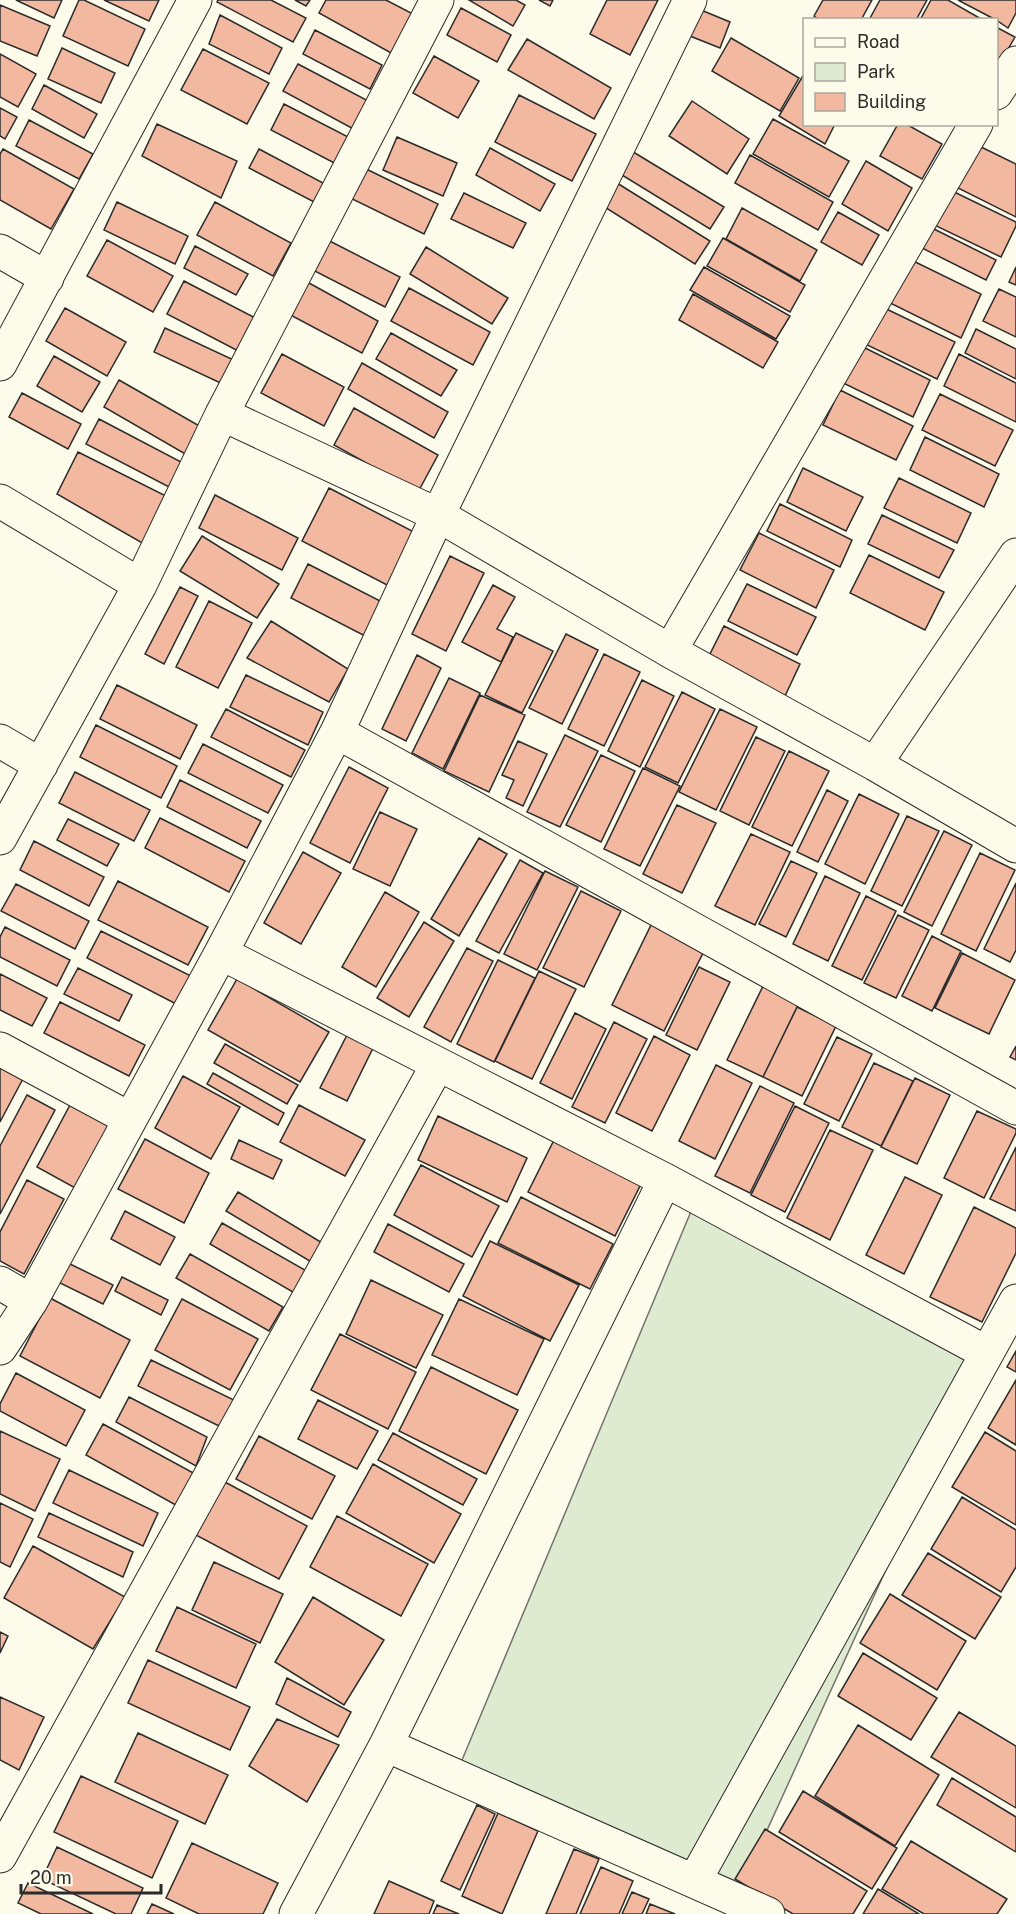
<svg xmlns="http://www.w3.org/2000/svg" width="1016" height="1914" font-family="'Public Sans',sans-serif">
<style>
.green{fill:#deebd1;stroke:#74746e;stroke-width:1.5}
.building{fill:#f2b8a0;stroke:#2b2b2b;stroke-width:1.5}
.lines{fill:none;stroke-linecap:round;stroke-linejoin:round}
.minor-casing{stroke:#2b2b2b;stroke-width:35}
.minor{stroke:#fdfbea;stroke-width:33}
</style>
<rect width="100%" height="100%" fill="#fdfbea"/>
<path class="green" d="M697,1197L985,1353L736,1898L457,1772Z"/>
<path class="building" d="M16,0H62L54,18Z
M79,0H84L145,29L128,66L63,36Z
M104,0H159L149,21Z
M218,0H271L306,18L293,42L217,2Z
M295,0H310L306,6Z
M326,0H386L413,14L391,53L319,13Z
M469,0H516L525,5L513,26Z
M539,0H553L550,6Z
M607,0H658L630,55L590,34Z
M823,0H872L861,20H819L814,16Z
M880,0H927L916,20H869Z
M931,0H948L983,20H920Z
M958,0H1016V13L1008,28L996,20Z
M0,5L50,26L37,56L0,41Z
M461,8L511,35L497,62L447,35Z
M701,10L730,22L720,48L690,36Z
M220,15L282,48L269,74L209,44Z
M996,27L1015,37L996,70Z
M315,30L382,65L370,89L303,54Z
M731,38L799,78L780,111L712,71Z
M527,39L611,88L594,119L508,70Z
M62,48L115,73L101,103L48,79Z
M203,49L269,83L247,124L181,90Z
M0,54L36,74L18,107L0,97Z
M434,56L479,81L458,118L413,93Z
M298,64L374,104L359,132L283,91Z
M804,74V124H835L825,144L779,116Z
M44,85L97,114L84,138L32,109Z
M519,95L596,134L572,181L495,142Z
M692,101L749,139L727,174L669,136Z
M284,104L354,140L340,166L271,130Z
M0,108L17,117L5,139L0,136Z
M773,119L849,161L829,197L753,154Z
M29,120L93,154L79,179L16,146Z
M157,124L237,161L221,198L142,156Z
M898,124H906L942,144L922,179L880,156Z
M397,137L457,163L443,196L383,170Z
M975,144L1016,164V217L954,186Z
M490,148L555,184L540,211L476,175Z
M3,149L74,189L51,229L0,200V154Z
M259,149L325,184L316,203L249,168Z
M630,150L724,207L710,229L617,172Z
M750,155L833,202L818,230L735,183Z
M866,161L912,188L888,231L842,204Z
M358,165L438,204L424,234L344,195Z
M617,183L710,241L695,264L603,206Z
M946,188L1016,222V226L1001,257L930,223Z
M464,193L526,223L513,248L451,219Z
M117,202L188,236L175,264L104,230Z
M215,202L291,243L273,276L197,235Z
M742,208L817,250L800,281L726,239Z
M838,212L879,235L862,265L821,242Z
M928,226L996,260L986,280L918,246Z
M318,235L400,277L385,307L303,265Z
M723,238L805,285L790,312L707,266Z
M107,240L173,276L153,312L87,276Z
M195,246L248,274L236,295L184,268Z
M426,247L508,298L492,324L410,274Z
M903,256L981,294L961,338L882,299Z
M704,267L790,316L776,339L690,290Z
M1016,267V285L1009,282Z
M300,278L378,321L362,353L281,310Z
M184,281L261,321L244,354L167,314Z
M409,288L490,332L473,365L391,321Z
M999,289L1016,297V337L983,321Z
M693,294L778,342L763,368L679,320Z
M874,303L955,342L937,379L857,340Z
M65,308L126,342L107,376L46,341Z
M165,328L238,362L227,386L154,352Z
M976,329L1016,349V379L965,353Z
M391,333L457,370L441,396L376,359Z
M859,345L930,380L913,417L841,382Z
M282,354L344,387L324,426L261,393Z
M959,354L1016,383V422L944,386Z
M54,356L100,382L82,412L37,386Z
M362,363L448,412L434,438L348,389Z
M119,380L203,428L187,455L104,407Z
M840,390L913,426L896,460L823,425Z
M22,393L81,424L68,449L9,417Z
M940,394L1013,430L995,466L922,430Z
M354,408L438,455L418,492L334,445Z
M99,419L183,463L171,488L86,444Z
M925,437L999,474L984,507L910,470Z
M78,452L168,497L144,544L57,494Z
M803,468L863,497L846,531L787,502Z
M899,478L971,513L957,543L884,508Z
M329,488L416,533L389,586L302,541Z
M215,495L298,538L282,570L199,528Z
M780,504L852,540L840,567L767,531Z
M882,515L954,550L939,578L868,544Z
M759,533L834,570L816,608L740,570Z
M202,536L279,584L257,618L180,571Z
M869,555L944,592L925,630L850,593Z
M450,556L484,573L446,651L412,634Z
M308,564L386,604L369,638L291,598Z
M747,584L816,617L797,655L728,621Z
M493,585L515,597L497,629L513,637L501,662L462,642Z
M180,587L198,596L164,664L145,654Z
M209,601L252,623L218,688L176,667Z
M271,621L348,669L329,702L247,658Z
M724,626L800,664L785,696L708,658Z
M516,633L553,651L522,713L485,695Z
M566,634L598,650L562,724L529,708Z
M604,654L640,672L604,746L568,729Z
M417,655L441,668L406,741L382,729Z
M246,675L323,712L308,745L230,707Z
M449,678L480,693L443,769L412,753Z
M642,680L674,696L640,767L608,751Z
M117,685L197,725L180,759L100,719Z
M682,692L715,709L678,783L645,767Z
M480,695L525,715L489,792L444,771Z
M226,709L305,750L291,777L211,737Z
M720,709L757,727L716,810L679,792Z
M96,725L177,766L161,798L80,757Z
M565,735L598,751L560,827L527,812Z
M756,737L785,751L749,825L720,811Z
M518,741L547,754L523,806L506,798L514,780L502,775Z
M203,744L283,785L268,813L188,773Z
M789,751L829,771L792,846L752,827Z
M601,755L635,771L601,842L566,825Z
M349,767L388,788L350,863L310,843Z
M643,768L680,786L640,866L604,849Z
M75,772L150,810L134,841L59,803Z
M180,780L261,821L247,848L167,807Z
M827,790L848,801L818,862L797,852Z
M859,794L899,814L865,884L825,864Z
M677,805L716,823L682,893L643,874Z
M380,812L417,829L390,886L353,869Z
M907,816L939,831L902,906L871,891Z
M160,818L245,861L229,892L145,848Z
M68,819L119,844L107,866L57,840Z
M944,831L972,845L932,926L904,912Z
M751,834L790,852L755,925L715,906Z
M479,838L507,854L459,936L431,919Z
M34,841L104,877L89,906L20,870Z
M303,852L341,873L301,944L264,923Z
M980,853L1015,870L976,951L941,934Z
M520,860L543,873L499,953L476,941Z
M791,861L817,873L786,937L759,924Z
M545,871L578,887L537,970L504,954Z
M825,876L860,893L828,961L793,944Z
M118,881L208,927L188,965L98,920Z
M1016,883V950L1010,962L984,949Z
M16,884L89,921L75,949L1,911Z
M581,891L621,911L584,987L543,968Z
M385,892L419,912L376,987L342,967Z
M866,896L896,911L862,980L832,966Z
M898,915L929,930L896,998L864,983Z
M424,922L454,941L409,1017L377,998Z
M652,923L705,949L664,1031L612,1005Z
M5,927L70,960L57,986L0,957V937Z
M101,931L195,978L180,1006L87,958Z
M932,936L961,951L932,1011L902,996Z
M467,948L493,961L451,1042L424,1027Z
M962,953L1015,980L989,1034L935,1008Z
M498,960L535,978L494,1062L457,1044Z
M699,967L730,982L697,1050L666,1035Z
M78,968L132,995L119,1021L64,994Z
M539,971L576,989L532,1079L495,1061Z
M0,974L47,998L32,1026L0,1010Z
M237,979L329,1032L300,1082L208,1030Z
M764,984L800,1001L763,1077L727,1060Z
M60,1002L145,1045L129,1076L44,1033Z
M797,1007L836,1026L802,1096L763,1077Z
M575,1013L606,1029L572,1099L540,1083Z
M614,1022L647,1039L605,1123L572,1107Z
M347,1035L373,1048L347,1101L320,1088Z
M654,1036L690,1055L652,1131L616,1113Z
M837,1037L872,1054L839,1121L804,1104Z
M225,1044L298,1085L287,1104L214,1063Z
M1016,1046V1060L1010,1057Z
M874,1063L913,1081L881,1146L842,1127Z
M716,1065L752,1083L715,1159L679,1141Z
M0,1066L25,1075L0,1122Z
M213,1073L284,1113L278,1125L207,1084Z
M183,1076L240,1107L211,1159L155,1128Z
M915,1078L950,1095L917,1164L881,1147Z
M760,1086L794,1103L750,1193L715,1176Z
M27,1095L55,1110L0,1214V1146Z
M70,1105L110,1125L77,1189L37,1167Z
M299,1105L365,1140L345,1176L280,1142Z
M795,1106L829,1123L785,1212L751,1195Z
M977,1111L1016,1129V1133L984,1198L944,1178Z
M438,1116L527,1158L507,1202L418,1160Z
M830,1130L873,1150L830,1240L787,1218Z
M145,1139L209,1173L184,1223L118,1189Z
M239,1140L282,1160L273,1179L231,1159Z
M554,1140L641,1184L615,1236L528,1192Z
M1016,1147V1211L990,1199Z
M421,1165L499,1206L472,1257L394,1215Z
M905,1177L942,1195L904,1274L866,1255Z
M27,1180L64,1199L24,1274L0,1261V1232Z
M238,1192L324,1244L313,1263L226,1211Z
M521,1197L613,1244L590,1289L498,1243Z
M974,1207L1016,1228V1253L982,1322L930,1297Z
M125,1211L175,1237L160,1265L111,1239Z
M222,1223L310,1273L298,1295L210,1244Z
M388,1224L464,1264L449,1292L374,1252Z
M490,1241L579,1285L550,1341L463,1296Z
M190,1254L283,1307L269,1331L176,1278Z
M68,1263L113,1285L103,1304L58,1282Z
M122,1277L168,1300L161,1315L115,1291Z
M371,1280L443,1315L416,1368L346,1334Z
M50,1298L130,1340L100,1398L20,1356Z
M182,1299L258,1339L230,1390L155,1350Z
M459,1299L544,1339L517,1395L432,1355Z
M340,1334L416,1372L388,1429L311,1390Z
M1016,1351V1372L1007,1367Z
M151,1360L234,1400L221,1427L138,1386Z
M431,1367L518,1410L486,1474L399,1431Z
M16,1373L85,1410L66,1446L0,1411V1404Z
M1016,1380V1445L988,1428Z
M129,1397L207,1437L196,1466L116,1422Z
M318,1400L378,1431L357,1469L298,1439Z
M103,1424L199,1476L181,1508L86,1455Z
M0,1431L60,1459L35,1511L0,1494Z
M985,1432L1016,1451V1525L952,1487Z
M393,1433L477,1479L463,1505L378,1460Z
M259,1436L335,1476L312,1519L236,1479Z
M373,1464L461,1514L434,1563L346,1513Z
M69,1470L158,1513L143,1546L53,1503Z
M223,1481L307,1526L279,1579L194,1534Z
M962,1497L1016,1530V1567L1001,1592L931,1549Z
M0,1503L33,1519L10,1567L0,1562Z
M49,1513L133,1552L123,1577L38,1537Z
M337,1516L428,1564L401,1616L310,1567Z
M33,1546L125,1597L93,1649L4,1598Z
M928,1553L1001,1597L975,1639L902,1595Z
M214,1562L283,1594L260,1643L192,1610Z
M890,1594L966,1641L937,1690L860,1643Z
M313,1597L384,1640L344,1705L275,1662Z
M177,1607L256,1644L236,1688L156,1651Z
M0,1632L8,1636L0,1653Z
M863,1653L937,1698L911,1740L838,1696Z
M148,1660L250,1707L230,1750L128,1703Z
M287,1678L351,1712L338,1737L276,1704Z
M0,1697L44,1717L19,1770L0,1760Z
M959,1712L1016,1746V1808L931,1757Z
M277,1719L339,1745L307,1802L249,1766Z
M858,1725L939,1775L895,1846L815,1796Z
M138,1733L228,1775L205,1824L115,1782Z
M81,1776L178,1821L152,1878L54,1832Z
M952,1778L1016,1817V1852L937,1805Z
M803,1791L897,1848L872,1889L779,1832Z
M477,1805L495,1814L460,1890L441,1881Z
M498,1813L538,1831L502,1914L462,1896Z
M765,1829L867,1891L853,1914H793L735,1879Z
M911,1841L1007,1899L997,1914H924L882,1889Z
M192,1843L278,1883L263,1914H199L166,1898Z
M57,1847L143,1888L131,1914H116L42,1879Z
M574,1849L599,1859L576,1914H546Z
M601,1867L633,1881L619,1914H580Z
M389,1881L434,1901L429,1914H374Z
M28,1883L93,1914H41L18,1903Z
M878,1889L919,1914H863Z
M632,1892L649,1899L642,1914H622Z
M152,1904L174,1914H147Z
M650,1904L675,1914H646Z
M437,1905L459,1914H433Z"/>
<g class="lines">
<defs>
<path id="minor" d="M996,93L1016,63
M0,251L47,278
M0,364L195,0
M222,414L438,515L670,651L875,764L1016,846
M0,501L140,585
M670,651L976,124
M337,732L1016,1108
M0,741L41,765
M875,764L1016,555
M0,838L140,585L222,414L437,0
M221,953L337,732L438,515L690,0
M0,1049L130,1119
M0,1283L31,1301
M0,1348L31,1301L221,953L438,1064
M386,1745L665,1180
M0,1856L438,1064L665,1180L987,1353
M695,1880L1016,1301
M296,1914L386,1745L768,1914"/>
</defs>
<use href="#minor" class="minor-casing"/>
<use href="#minor" class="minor"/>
</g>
<rect x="803" y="18" width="195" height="108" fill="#fdfbea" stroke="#a9a89e" stroke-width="1.5"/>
<rect x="815" y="38" width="30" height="9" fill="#fdfbea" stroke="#a9a89e" stroke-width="1.5"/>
<text x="857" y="48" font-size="18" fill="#2b2b2b">Road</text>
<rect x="815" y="63" width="30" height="18" fill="#deebd1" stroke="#a9a89e" stroke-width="1.5"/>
<text x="857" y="78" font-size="18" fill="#2b2b2b">Park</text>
<rect x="815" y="93" width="30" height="18" fill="#f2b8a0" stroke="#a9a89e" stroke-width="1.5"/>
<text x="857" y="108" font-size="18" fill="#2b2b2b">Building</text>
<path d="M21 1884v9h140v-9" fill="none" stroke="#2b2b2b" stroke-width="3"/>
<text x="30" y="1884" font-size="18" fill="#2b2b2b" stroke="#fdfbea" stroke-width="4.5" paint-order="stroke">20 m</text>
</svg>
